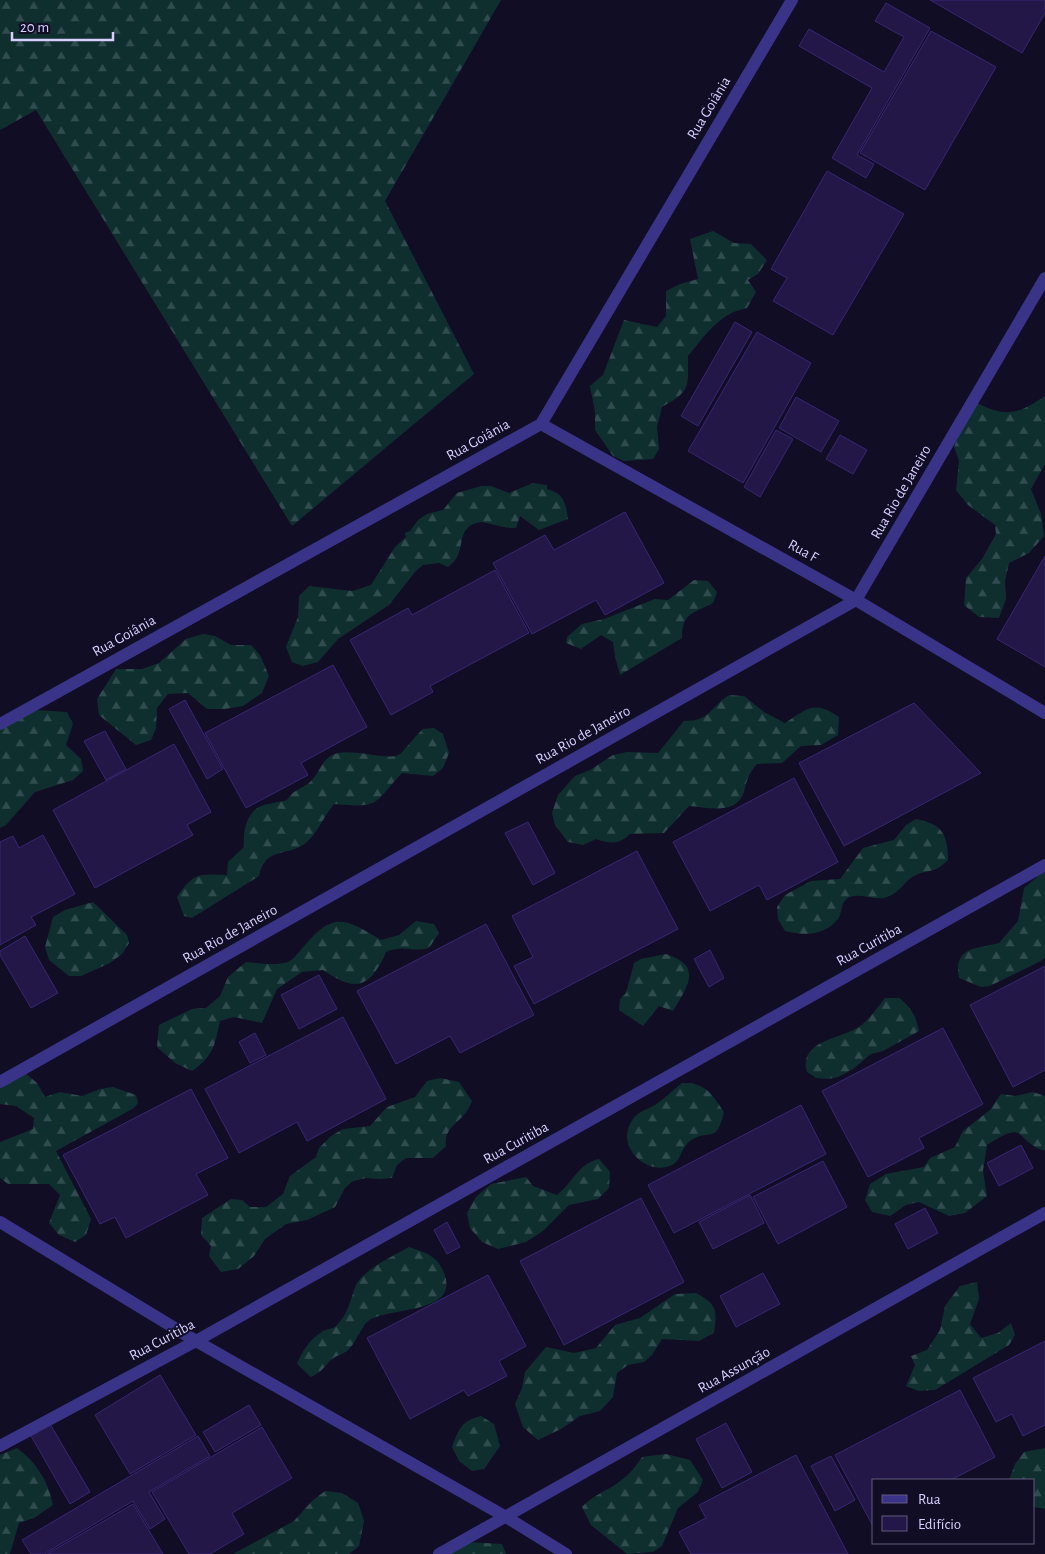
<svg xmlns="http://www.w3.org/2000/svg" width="1045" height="1554" font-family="'Alegreya Sans',sans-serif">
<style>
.forest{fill:url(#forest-firs)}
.building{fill:#221747;stroke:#382775}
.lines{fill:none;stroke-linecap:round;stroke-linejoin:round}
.minor{stroke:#393487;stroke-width:12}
.labels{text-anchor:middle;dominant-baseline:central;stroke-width:4;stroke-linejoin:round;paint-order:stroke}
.street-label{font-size:15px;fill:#d7d0ff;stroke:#110d25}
</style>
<defs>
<pattern id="forest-firs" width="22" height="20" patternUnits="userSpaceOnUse" patternTransform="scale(1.25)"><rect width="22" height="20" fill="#0f2f2f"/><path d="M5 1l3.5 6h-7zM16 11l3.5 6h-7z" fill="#314c4e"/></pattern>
</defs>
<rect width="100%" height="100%" fill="#110d25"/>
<path class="forest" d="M0,0H501L385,201L474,374L292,526L36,110L0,130Z
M713,231L734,243L751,244L767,260L758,274L748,280L756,292L747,308C719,313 705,336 688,356C688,388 691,391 662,407L657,427L659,449L653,459L624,461L613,456L595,430V412L590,386L603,375L624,320L657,327L666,316V291L680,284L698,279L690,239Z
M1045,396V464L1031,489L1041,514L1044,536L1029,553L1009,563L1005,581L1006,599L999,618L979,617L964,605L966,578L982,559L996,534L995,525L968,505L956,490L959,460L954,447L961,428L977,403C1007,418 1018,414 1045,396Z
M533,483L547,485V489C564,493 566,504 568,519L539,530L520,516L516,528C505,529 486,522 481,522C457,526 465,544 456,559C454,562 450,565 448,567L439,563L423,565L415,572L389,605L338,639L318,662L303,666L292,662L286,647L298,617L299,596L309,586L352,591L371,585L395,547L406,537L405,533L410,531L418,520L427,514L443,510L457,493L481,486H491L509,493Z
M694,580L708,581L717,592L713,603C693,614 682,612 682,638L620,675L615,657L613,642L601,635L581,649L566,643L567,637L582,624L604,619L655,599L668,600Z
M203,634L215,636L231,645H251L260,655L269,676L262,693L243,706L225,709H207L188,693L168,694L157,708L156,728L151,740L136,745L99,715L97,699L116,669H142L159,663L186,639Z
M729,695L744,696L764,712L785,723C808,708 814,700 839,717L838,735L821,745L801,746L782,763L757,764C748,774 747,780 744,792C736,816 707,807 689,806L664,833L630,834C618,845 611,844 596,839L583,845L568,842L555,825L552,813L558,795L575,776L590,770L613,755L627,752L658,753L684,721C711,721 709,708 729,695Z
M34,710L67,712L73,724L66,745L81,759L83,771L73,780L35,792L6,825L0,828V725Z
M434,728L443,734L449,753L443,768L433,776L402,773C372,805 381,808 334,804C324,816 318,832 307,842C288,858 266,845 259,876L192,918L184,916L177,897C194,872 199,874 227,875L228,862L244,847C243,834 245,818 256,809C263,803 279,803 287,800C295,788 301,790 310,782C318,775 321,763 329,757C347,744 386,763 400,754C403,752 417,734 423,729Z
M916,819C942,824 948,834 948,860C933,875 929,868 914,876C904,881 900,894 884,898C872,900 863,893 850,897C840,901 843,912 838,919C824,936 804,936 785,931L778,919L777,907L785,895L811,881L840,879L863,848L894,840L906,825Z
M1043,872L1045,873V957L1041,961L990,986L981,987L959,978C953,946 977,949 999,943L1018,921L1024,888Z
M93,902L127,935L129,943L122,954L110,963L81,976H69L49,960L45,947L53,917L65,910Z
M416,921L434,924L439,933L429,948C411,953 405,944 386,952C384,958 381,963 377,969C361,994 343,983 323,970L302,972L277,989L262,1023L234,1017L220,1021C215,1045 213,1057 192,1071L175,1063L157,1047L159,1025L192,1009L206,1008L220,996L228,977L246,962C260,963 275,966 288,962C295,959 300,950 305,945C334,911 346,919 381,940L399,935Z
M666,954C703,966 688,986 673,1011L659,1006L643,1026L619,1010L620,999L626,993L634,963L641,959Z
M885,998H899C911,1007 916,1016 919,1031L883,1051L871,1054L853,1069L838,1077L828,1079L816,1078L807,1072C798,1041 840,1039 859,1027C869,1020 877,1008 885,998Z
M24,1072L37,1083L45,1097L60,1092L82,1096L100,1089L113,1087L136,1095L138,1103L134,1108L56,1151L91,1219L86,1235L75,1242L59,1235L49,1223L60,1195L49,1184H8L0,1178V1142L33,1129L34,1118L16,1106L0,1104V1088Z
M440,1078L459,1082L472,1101C470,1106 467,1112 463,1116C453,1126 444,1131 446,1146L433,1158H406L397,1165L392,1178L379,1179L366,1178L353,1181L345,1188L335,1207L307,1220L286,1224L265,1239L254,1256L238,1269L221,1272L209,1256L211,1246L201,1235L202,1218L231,1199L242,1200L250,1207H266L283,1194L290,1176L316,1157L319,1148L331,1136L343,1129L370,1126L387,1107L415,1097L427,1081Z
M682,1083C705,1082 712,1094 724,1112C716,1144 712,1129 693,1139C681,1145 682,1160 672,1165C647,1177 616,1147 631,1122C638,1111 644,1111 655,1105C664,1099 673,1090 682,1083Z
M1033,1092L1045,1096V1151C1013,1141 1029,1118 987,1145L983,1171L987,1196L965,1213L949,1216L919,1202L906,1205L890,1216L872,1212L865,1200L870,1184L886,1174L924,1167L930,1158L955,1147L963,1131L990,1110L1001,1094L1015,1096Z
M599,1159L610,1172L609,1188L598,1199L569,1205L543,1231L526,1242L498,1249L482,1242L470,1228L467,1213L476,1197L491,1184L526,1177L533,1186L557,1195C574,1181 578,1164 599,1159Z
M409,1247C426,1253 437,1255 444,1273C461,1316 385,1306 367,1322C360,1329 357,1340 350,1348C346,1354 336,1355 331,1360C322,1369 323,1371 311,1377L297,1364C302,1351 310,1339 323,1331C327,1329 333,1329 336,1326C349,1313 350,1300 356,1285C363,1270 395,1255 409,1247Z
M977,1282L979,1299L970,1324L981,1338L998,1333L1011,1323L1015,1335L1009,1345L935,1390L919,1391L906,1386L915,1365L911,1356L927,1350L940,1330L945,1306L960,1286Z
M696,1293C718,1305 717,1310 714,1333L699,1341L662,1339L652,1355L644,1362L628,1365L617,1373L613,1397L600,1411L580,1416L561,1429L538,1440L523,1427L515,1404L522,1388L525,1372L546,1347L574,1353L596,1348L615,1325L640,1318L675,1294Z
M481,1416L494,1424L500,1446L484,1469L472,1471L459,1461L452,1447C459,1429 461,1421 481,1416Z
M17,1448C37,1463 48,1481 53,1505L34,1518L19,1523L10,1554H0V1455Z
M1045,1448V1509L1034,1507V1480H1009L1015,1464L1024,1452Z
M666,1454L690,1460L703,1480L698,1492L678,1508L662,1546L653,1552L627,1554L591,1525L582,1507C597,1492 609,1491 624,1478C631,1473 637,1464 642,1457Z
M325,1491L342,1493L358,1503L364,1521L359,1546L349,1554H233L294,1521L312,1501Z
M468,1542L502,1544L506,1554H447Z"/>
<path class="building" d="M930,0H1045V13L1022,53Z
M886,3L930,28L857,155L874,164L866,178L832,158L872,88L799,46L809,29L884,72L904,37L875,21Z
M931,31L996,67L925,190L860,153Z
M827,171L904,214L833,335L773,301L787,278L771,269Z
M735,322L752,332L698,426L681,416Z
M757,332L811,363L743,483L688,451Z
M796,397L839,421L821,452L779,428Z
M776,430L793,439L760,497L744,487Z
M840,435L867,450L853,474L826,459Z
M625,512L664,583L605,615L596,600L532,634L493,563L545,535L554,550Z
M1045,556V667L997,639Z
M495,570L529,633L430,686L433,692L391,715L350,640L408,608L412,615Z
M333,665L367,727L301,763L308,775L246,808L205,733Z
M185,700L223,769L207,779L169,709Z
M914,703L981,773L844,846L799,763Z
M105,731L126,769L106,780L84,741Z
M174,744L211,812L187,825L193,835L95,888L53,810Z
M794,778L838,862L767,900L759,885L710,911L673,842Z
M528,822L555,873L533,885L505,833Z
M43,835L75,894L31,917L36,925L0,945V842L13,836L19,848Z
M637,851L678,929L534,1004L514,966L533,957L512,916Z
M486,924L534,1015L460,1053L450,1036L396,1064L357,991Z
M25,936L58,993L31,1008L0,955V951Z
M710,950L724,978L709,987L694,959Z
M1045,966V1070L1013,1087L970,1005Z
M319,975L337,1009L299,1029L281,995Z
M343,1017L386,1099L307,1141L297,1122L239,1153L205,1089Z
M943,1028L983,1104L919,1138L924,1148L868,1177L822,1091Z
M255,1033L266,1055L250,1063L239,1042Z
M191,1089L228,1158L196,1174L208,1195L126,1238L115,1217L100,1224L63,1155Z
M801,1105L826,1154L674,1233L648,1185Z
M1021,1145L1033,1168L999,1186L987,1163Z
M823,1161L847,1207L778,1244L753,1197Z
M750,1195L764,1223L713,1249L699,1222Z
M641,1198L684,1282L564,1345L520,1261Z
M925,1208L938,1233L908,1249L895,1224Z
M447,1222L460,1247L447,1254L434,1230Z
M763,1273L780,1304L736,1327L720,1296Z
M488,1275L526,1346L499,1361L507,1376L468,1396L464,1390L410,1419L367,1338Z
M1045,1341V1425L1023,1436L1012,1414L996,1422L973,1378Z
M160,1375L196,1435L130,1474L95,1415Z
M960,1390L995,1457L951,1480H874V1528L835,1455Z
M249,1405L261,1425L215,1452L203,1432Z
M726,1423L752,1472L722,1488L696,1439Z
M50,1424L90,1492L70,1504L30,1434Z
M262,1427L292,1478L232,1513L244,1534L210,1554H189L152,1492Z
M198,1436L210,1456L149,1492L165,1519L150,1529L133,1501L44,1554H31L22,1540Z
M796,1455L848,1554H691L679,1532L706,1518L699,1505Z
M831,1456L855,1500L835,1511L811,1466Z
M133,1504L163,1554H47Z"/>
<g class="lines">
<path class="minor" d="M541,424L856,600L1045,713
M0,724L541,424L792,0
M0,1082L856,600L1045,278
M0,1222L196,1341L506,1517L566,1554
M0,1446L196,1341L1045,865
M439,1554L1045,1213"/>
</g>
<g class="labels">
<g class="street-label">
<text transform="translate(709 108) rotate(-59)">Rua Goiânia</text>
<text transform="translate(478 440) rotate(-29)">Rua Goiânia</text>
<text transform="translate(901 492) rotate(-60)">Rua Rio de Janeiro</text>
<text transform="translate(803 551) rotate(29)">Rua F</text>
<text transform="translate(124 636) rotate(-29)">Rua Goiânia</text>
<text transform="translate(583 735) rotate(-29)">Rua Rio de Janeiro</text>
<text transform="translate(230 934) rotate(-29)">Rua Rio de Janeiro</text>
<text transform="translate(869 945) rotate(-29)">Rua Curitiba</text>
<text transform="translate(516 1143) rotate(-29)">Rua Curitiba</text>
<text transform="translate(162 1340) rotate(-28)">Rua Curitiba</text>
<text transform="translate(734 1370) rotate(-29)">Rua Assunção</text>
</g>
</g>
<rect x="872" y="1479" width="162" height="65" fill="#110d25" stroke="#605b7c"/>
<rect x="882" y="1495" width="25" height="8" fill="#393487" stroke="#605b7c"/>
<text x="918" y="1504" font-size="15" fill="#d7d0ff">Rua</text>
<rect x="882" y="1516" width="25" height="15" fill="#221747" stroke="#605b7c"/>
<text x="918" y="1529" font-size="15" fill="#d7d0ff">Edifício</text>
<path d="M12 32v8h101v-8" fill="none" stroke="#d7d0ff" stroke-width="2.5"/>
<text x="20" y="32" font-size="15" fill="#d7d0ff" stroke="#110d25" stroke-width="4" paint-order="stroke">20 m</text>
</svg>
